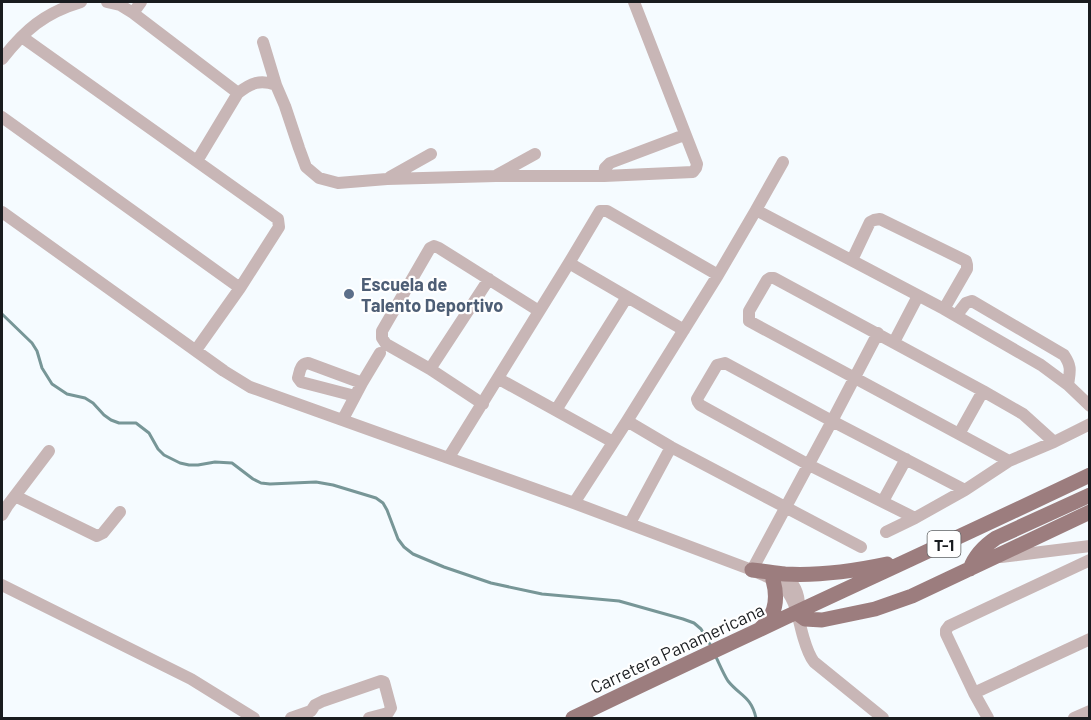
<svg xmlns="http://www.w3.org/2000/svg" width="1091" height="720" font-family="Barlow,sans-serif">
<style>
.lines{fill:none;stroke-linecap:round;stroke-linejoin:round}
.stream{stroke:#779697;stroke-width:3}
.minor{stroke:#c8b6b6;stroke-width:12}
.major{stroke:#9c7d7e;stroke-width:15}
.service-dot{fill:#5c6f8a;stroke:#fff;stroke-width:2}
.labels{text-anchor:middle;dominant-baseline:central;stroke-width:4.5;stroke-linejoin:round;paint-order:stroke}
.shield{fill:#fff;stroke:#5e6062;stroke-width:1.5}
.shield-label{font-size:16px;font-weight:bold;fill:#191c1f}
.service-label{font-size:18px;font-weight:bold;fill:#4e5e75;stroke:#fff;text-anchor:start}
.street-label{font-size:18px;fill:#191c1f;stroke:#fff}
</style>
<rect width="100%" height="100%" fill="#f5fbff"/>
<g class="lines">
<path class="stream" d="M2,314L32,343L37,351L42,368L52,384L67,394L85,398L93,403L104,415L111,420L119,423H136L149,433L158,449L164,455L180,463L189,465H198L215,462L232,463L253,479L261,483L270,484L316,482L333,485L376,498L383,503L387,510L398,539L404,547L413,554L444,567L491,583L542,594L619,601L683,619L694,623L701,629L711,646
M715,655C719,663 723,673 728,681C740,696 751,696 756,718"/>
<path class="minor" d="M107,2L120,5L133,13L238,93
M133,13L141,2
M22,37L278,219L279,227L240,288L196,350
M263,42L276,85
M2,59C25,30 44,13 81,2
M2,117L240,288
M197,161L238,93C251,83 260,79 276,85L285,106L299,148L306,167L319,178L338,183L387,179L496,176H604L693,172L696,168L697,164L634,2
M497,175L535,154
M604,176L605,168L610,163L679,137
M390,177L431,154
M756,210L783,162
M2,212L224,371L250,387L574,503L752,570C762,575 773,578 781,585C796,597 798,619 803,636C806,646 808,654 814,662L883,718
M852,260L870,222L874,220L880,219L966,261L967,265V269L944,309
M569,263L684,330
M718,275L756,210L944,309L1041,365L1068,385L1090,406
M956,316L966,303L972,301L1064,355C1072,367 1070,371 1068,385
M894,342L918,296
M430,369L489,279
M499,379L613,442
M355,396L301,382L298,378C300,371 300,364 308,363L362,383
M483,404L430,369L386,344L382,338V331L430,248L434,246L439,248L539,311
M556,410L627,297
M343,419L362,383L380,353
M627,421L671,447L861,547
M959,434L983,391
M1054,442L1090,424
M449,457L569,263L600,211H607L718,275L627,421L574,503
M15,496L97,536L103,533L120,512
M883,501L906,459
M2,515L8,505L49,451
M915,518L809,465L700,405L698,402L697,399L717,365L725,363L832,421L965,490
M630,523L671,447
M886,532L915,518L965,490L1009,461L1054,442L1023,414L983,391L774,278H770L767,280L749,311V321L1009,461
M1001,557L1090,546
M752,570L832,421L878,333
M785,574C794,584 799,593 799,606
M2,585L191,679L254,718
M974,693L1090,639
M291,718L311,711L315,705L323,701L381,681L384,682L391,708L388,713L369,718
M988,718L974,693L946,634V630L949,626L1090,560
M1074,718L1090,711"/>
<path class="major" d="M970,569C975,555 984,546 996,538L1090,495
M752,570C763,571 774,573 785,574C819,576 854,571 887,564
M797,613L805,619L822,620L875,609L912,596L1090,512
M760,629C776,616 778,598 773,580
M573,718C744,635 918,557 1090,475"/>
</g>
<circle class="service-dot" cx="349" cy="294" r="6"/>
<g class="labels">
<rect class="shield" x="927.5" y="531" width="33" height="26" rx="4.5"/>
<g class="shield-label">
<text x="944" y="544">T-1</text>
</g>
<g class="service-label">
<text x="361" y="284">Escuela de<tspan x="361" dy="21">Talento Deportivo</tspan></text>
</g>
<g class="street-label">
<text transform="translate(677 648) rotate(-25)">Carretera Panamericana</text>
</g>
</g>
<rect width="1091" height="720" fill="none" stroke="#191c1f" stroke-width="6"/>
</svg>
